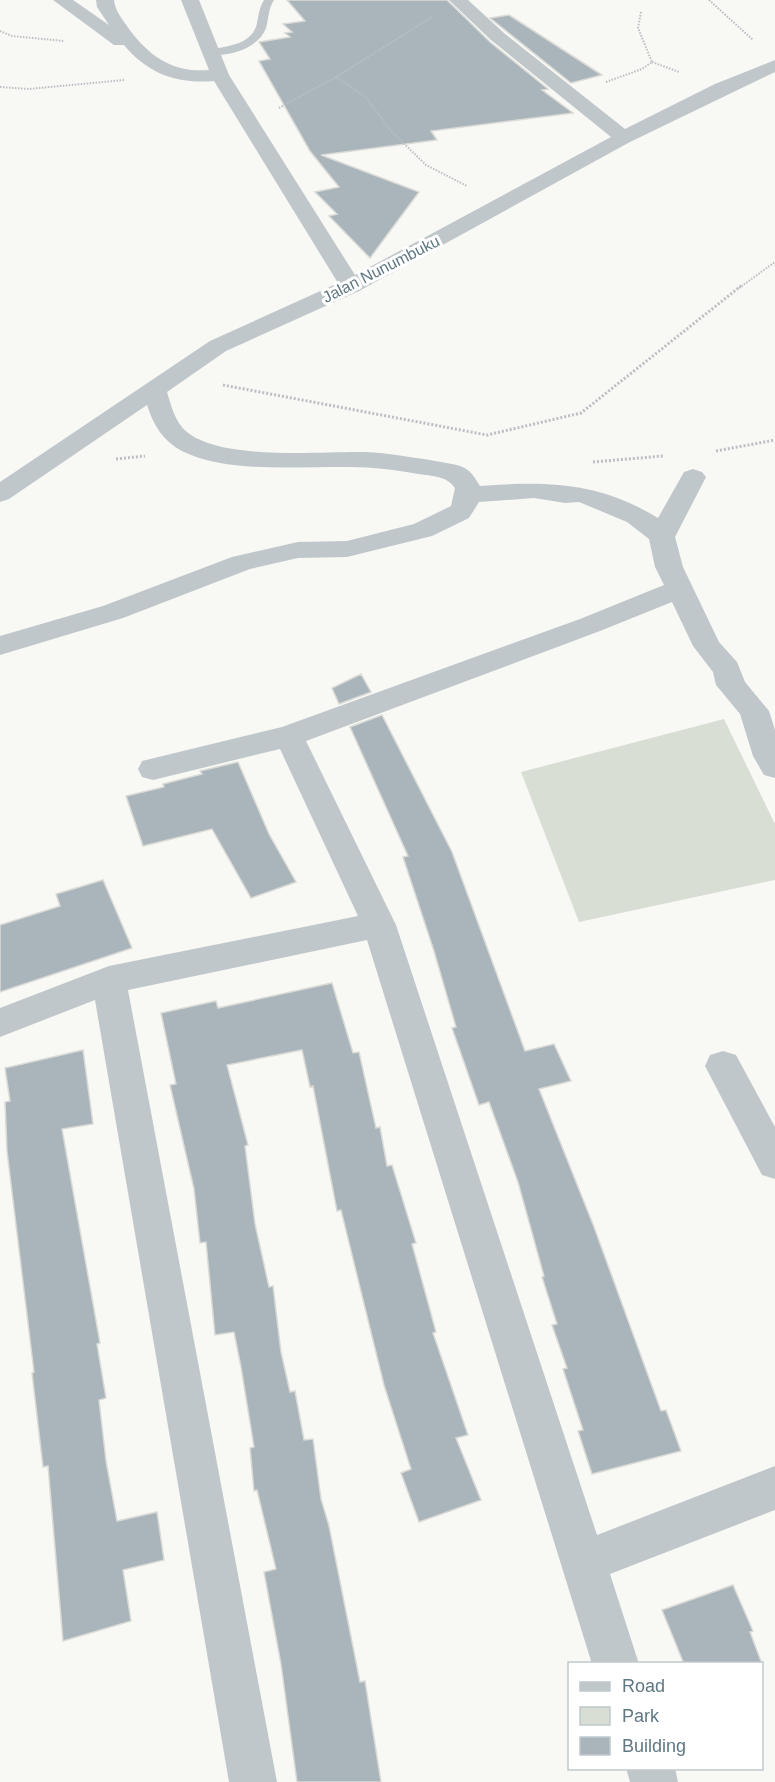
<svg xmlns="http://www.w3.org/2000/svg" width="775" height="1782" font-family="Arial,sans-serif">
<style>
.green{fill:#d9ded4}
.building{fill:#a9b5ba;stroke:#dadad7;stroke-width:1.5}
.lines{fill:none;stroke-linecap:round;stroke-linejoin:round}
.path-far1{stroke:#bbbfc2;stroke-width:2;stroke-dasharray:1.5 1.5;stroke-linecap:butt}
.path{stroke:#bbbfc2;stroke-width:3;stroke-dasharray:2 2;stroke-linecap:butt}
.service{fill:#c0c7ca;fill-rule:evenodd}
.minor{fill:#c0c7ca;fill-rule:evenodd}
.labels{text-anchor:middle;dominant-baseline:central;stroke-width:6;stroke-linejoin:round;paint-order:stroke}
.far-street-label{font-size:16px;fill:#607883;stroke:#fff}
</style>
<rect width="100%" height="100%" fill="#f8f8f5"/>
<path class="green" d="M724,719L775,824V880L579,922L521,772Z"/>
<path class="building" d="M287,0H447L490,42L548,89L542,90L573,113L431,131L437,140L321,155L419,192L370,258L329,216L337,214L315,192L339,187L310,151L259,61L270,59L259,42L290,37L285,33L292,32L283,24L305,21Z
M509,15L602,75L571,83L490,18Z
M361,674L371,692L339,704L332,688Z
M382,715L452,852L525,1051L554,1044L571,1081L539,1089L594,1227L661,1411L666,1410L681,1451L592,1474L578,1431L583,1430L563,1369L567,1368L552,1325L557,1324L542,1277L544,1276L518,1182L489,1102L479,1105L452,1028L456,1027L434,951L403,857L408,856L350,727Z
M238,762L269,834L296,882L251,898L212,829L143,846L126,796L164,787L163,784L202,774L200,771Z
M103,880L132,948L0,992V925L60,906L56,894Z
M332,983L353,1053L359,1052L376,1128L380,1127L387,1166L392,1165L416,1243L412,1244L436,1332L433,1333L468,1435L456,1438L481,1500L419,1522L401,1473L411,1469L384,1385L341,1210L337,1211L313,1086L310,1087L302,1050L227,1065L248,1145L245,1146L255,1224L269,1287L273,1286L281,1352L290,1392L295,1391L304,1440L313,1439L321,1499L329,1526L360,1682L365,1681L381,1782H297L281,1664L264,1572L276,1569L257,1490L254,1491L250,1448L254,1447L241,1367L234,1332L215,1335L206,1242L200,1243L194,1189L170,1085L176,1084L161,1013L216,1001L218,1008Z
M83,1050L93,1124L62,1129L100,1343L97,1344L106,1398L99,1400L106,1461L117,1521L157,1512L164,1560L123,1570L131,1621L63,1641L48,1466L43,1467L32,1373L34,1372L7,1151L5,1102L10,1101L5,1068Z
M733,1585L753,1631L750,1632L762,1664H684L662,1610Z"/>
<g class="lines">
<path class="path-far1" d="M709,0L753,40
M0,31L12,36L64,41
M652,62L679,72
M336,77L366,97L390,130L426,165L467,186
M606,82L642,69L652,62L638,28L641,12
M0,87L29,89L124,80
M279,108L336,77L432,17
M739,288L775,262"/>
<path class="path" d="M223,385L487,435L581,413L741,286
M716,451L775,440
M116,459L145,456
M593,462L663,456"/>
<path class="service" d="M264,0H274C268,9 269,18 266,28C259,48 228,58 208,54V50C226,46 252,46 257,23C259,14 259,8 264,0Z"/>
<path class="minor" d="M53,0H73L109,25L97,7L96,0H114C115,11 123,20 129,29C150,57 173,73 209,70L181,0H199L229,75L355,275L611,137L491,40L449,0H468L504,33L625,129L715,84L775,60V72L630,142L359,291L226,351L167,392C171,405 175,423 187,432C223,461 320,451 366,452C388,453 409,457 430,460C442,463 460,463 469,471C474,475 477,482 480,486C547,481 599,482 658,518L684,472L693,469L702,472L706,477L675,537L683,567L719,642L737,662L745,682L769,711L775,730V778L764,775L753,756L740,714L716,685L713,672L693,646L672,602L600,631L306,741L396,925L597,1535L775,1466V1510L610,1574L639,1664H592L367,940L128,990L277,1782H229L95,1000L0,1037V1008L109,966L358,916L280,749L153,780L142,777L138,769L142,761L282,727L580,619L664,585L655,567L649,539L627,522L579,502L565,503L534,498L479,502L469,518L432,536L347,557L298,558L250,569L123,618L0,655V636L103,606L232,557L298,542L347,541L414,524L451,506L455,488C447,476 432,476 418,474C396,470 373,467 350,467C301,466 227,474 182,451C164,442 153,425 147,405L9,499L0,502V482L210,341L338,283L214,81C177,84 148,74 124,45H114Z
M723,1051L736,1055L775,1127V1179L762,1175L705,1066L710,1055Z
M626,1768H675L678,1782H630Z"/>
</g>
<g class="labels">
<g class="far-street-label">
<text transform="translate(381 269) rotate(-27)">Jalan Nunumbuku</text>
</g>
</g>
<rect x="568" y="1662" width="195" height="108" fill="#ffffff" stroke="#bfc9cd" stroke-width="1.5"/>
<rect x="580" y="1682" width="30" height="9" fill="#c0c7ca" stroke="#bfc9cd" stroke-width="1.5"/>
<text x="622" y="1692" font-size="18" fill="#607883">Road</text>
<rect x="580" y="1707" width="30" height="18" fill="#d9ded4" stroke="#bfc9cd" stroke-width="1.5"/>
<text x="622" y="1722" font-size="18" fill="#607883">Park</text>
<rect x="580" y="1737" width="30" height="18" fill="#a9b5ba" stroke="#bfc9cd" stroke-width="1.5"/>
<text x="622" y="1752" font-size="18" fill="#607883">Building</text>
</svg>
